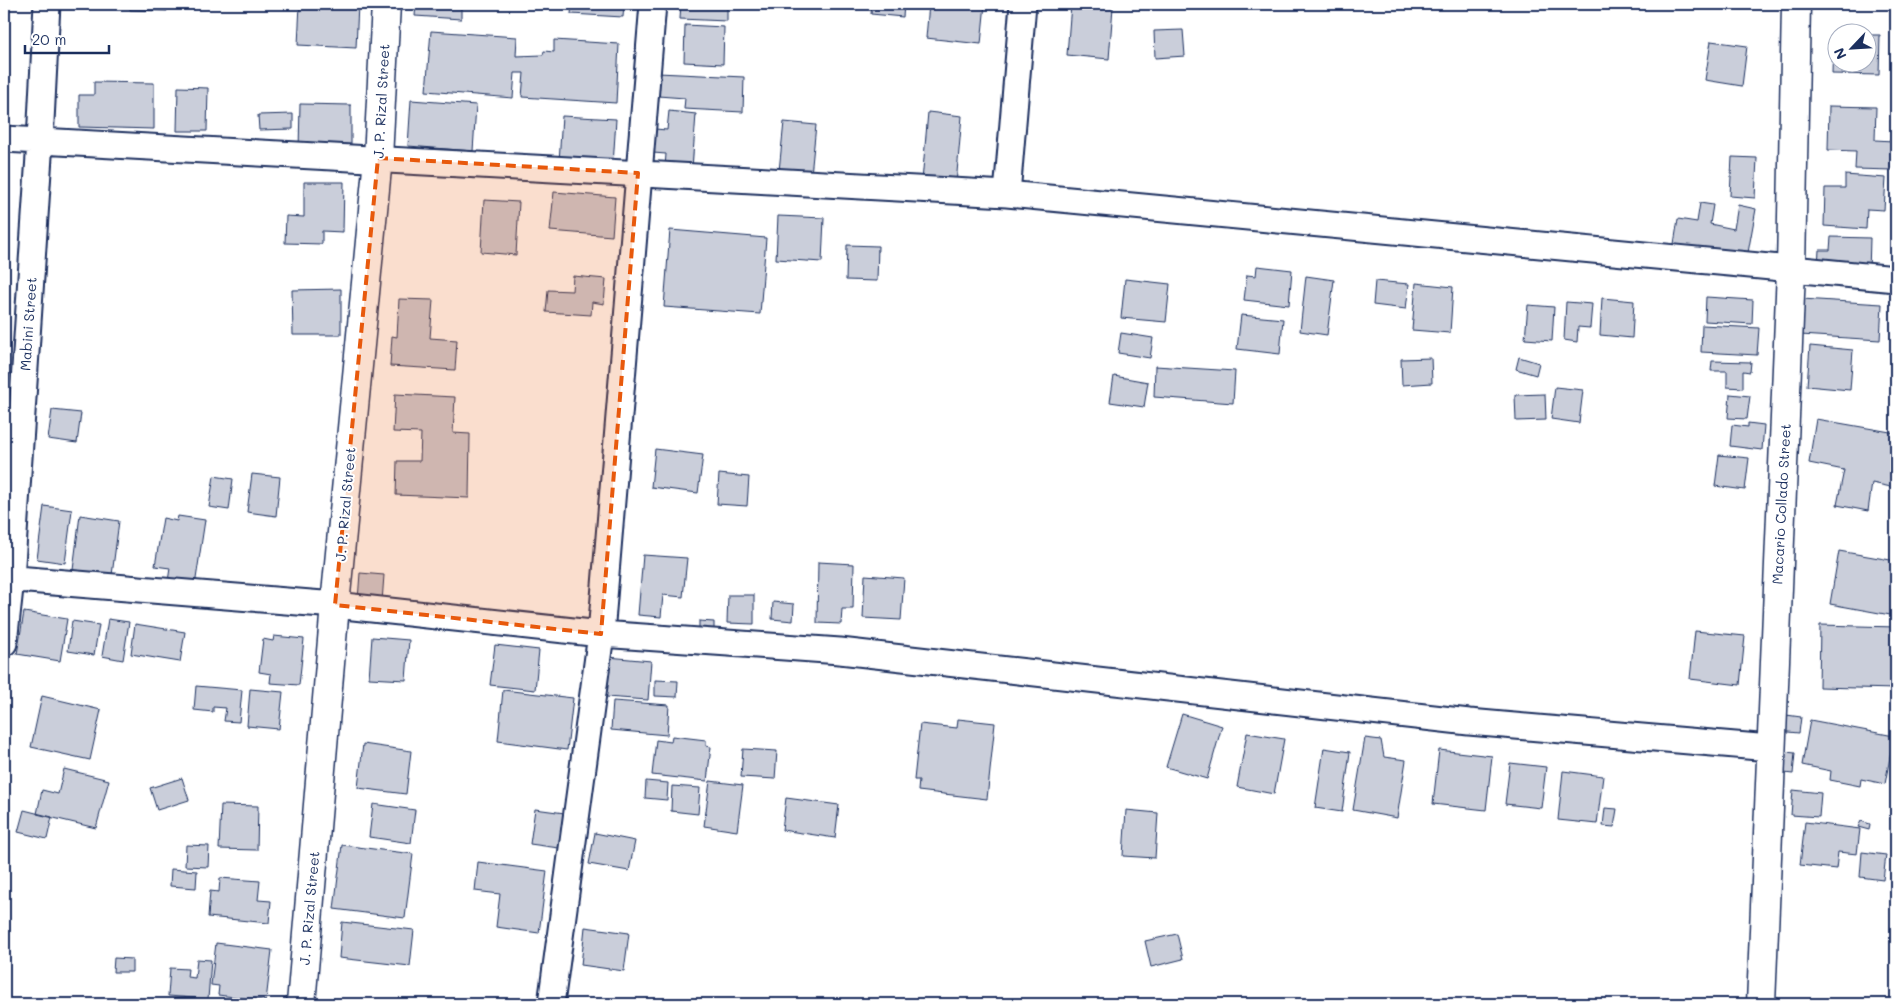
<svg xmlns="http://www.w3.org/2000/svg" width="1900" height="1008" font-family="Mali,sans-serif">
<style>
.building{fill:#caceda;stroke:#1b2f5e}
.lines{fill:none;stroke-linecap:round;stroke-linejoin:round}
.street-casing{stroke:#1b2f5e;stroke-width:29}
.secondary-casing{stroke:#1b2f5e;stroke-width:31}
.street{stroke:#fff;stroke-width:25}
.secondary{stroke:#fff;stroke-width:28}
.marked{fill:#e8590c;fill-opacity:0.2;stroke:#e8590c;stroke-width:4;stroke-dasharray:10 6;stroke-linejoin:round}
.labels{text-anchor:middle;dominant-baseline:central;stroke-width:4;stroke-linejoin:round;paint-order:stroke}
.street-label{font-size:14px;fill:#1b2f5e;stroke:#fff}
</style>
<rect width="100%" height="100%" fill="#fff"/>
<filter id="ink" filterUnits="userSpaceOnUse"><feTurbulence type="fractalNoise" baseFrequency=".02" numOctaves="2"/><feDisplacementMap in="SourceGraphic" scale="10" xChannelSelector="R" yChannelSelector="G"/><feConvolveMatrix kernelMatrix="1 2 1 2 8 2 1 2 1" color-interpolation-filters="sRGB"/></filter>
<g filter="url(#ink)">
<path class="building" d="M130,4H167V11L130,10Z
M300,4H358L356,48L298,45Z
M416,4H461V19L415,16Z
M572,4H624L623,17L571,14Z
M681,4H727V21L680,19Z
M872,4H904L903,17L871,14Z
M929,4H985L981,44L926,38Z
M1071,4L1113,7L1109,59L1067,55Z
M685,25L724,27L723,64L684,62Z
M1183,30L1185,56L1155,58L1154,31Z
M431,31L517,37L516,56L543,55L544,51L554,52V40L619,44L616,103L522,97L524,73H515L513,98L426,91Z
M1833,34H1838V62H1868V35H1880L1879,75L1832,74Z
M1711,41L1747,46L1742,86L1705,80Z
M658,73L744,77L743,112L684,109L685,98L658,96Z
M94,82L154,83V129L79,127V95H94Z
M178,87L208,88L207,131H177Z
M411,100L476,105L473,151L408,146Z
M300,104L351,105V151L299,150Z
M1829,106L1876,107L1875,140L1893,141L1892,170L1855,169L1856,151L1828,150Z
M669,111L696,114L692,169L665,167L666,154L653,153L655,129L667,130Z
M928,112L962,116L956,184L922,181Z
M293,114V129L259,130L258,115Z
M562,116L616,119L613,165L559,162Z
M784,122L816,125L811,175L779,171Z
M1732,157L1757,158L1755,198L1730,196Z
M1845,175L1886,178L1884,210L1867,209L1866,229L1824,226L1825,188H1845Z
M304,182H344L343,232L322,231V244L285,243L286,216L304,217Z
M554,192L615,197L612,236L550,231Z
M484,200L519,202L516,255L481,252Z
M1700,203L1713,205L1710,224L1734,229L1738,205L1756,209L1747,258L1674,244L1678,219L1697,222Z
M778,216L824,218L822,262L776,259Z
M670,230L766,238L760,314L664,307Z
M1831,237L1870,238L1869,273L1818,266L1819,250H1830Z
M847,245L878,246L877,281L846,280Z
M1257,266L1292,270L1289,305L1244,300L1247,275L1256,276Z
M573,276L606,279L604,304L592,302L591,315L546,312L548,290L572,291Z
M1306,276L1334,280L1327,335L1300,331Z
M1125,279L1170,284L1166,322L1121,318Z
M1375,281L1409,284L1406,309L1373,305Z
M1416,283L1453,287L1450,333L1412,330Z
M341,289V335H293L292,290Z
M1706,297L1753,300L1752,324L1705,321Z
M1602,298L1634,301L1632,338L1600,335Z
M399,299L433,300L430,338L457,340L455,370L390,366L392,336L397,337Z
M1802,299L1882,304L1880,340L1800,335Z
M1566,302L1592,304L1590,328L1578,327L1577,342L1564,340Z
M1528,305L1554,307L1552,341L1525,339Z
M1241,315L1283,319L1280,354L1237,349Z
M1702,325L1759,328L1757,355L1701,352Z
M1121,333L1153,338L1150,358L1118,353Z
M1810,346L1853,350L1850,390L1807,386Z
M1519,357L1539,363L1536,375L1516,369Z
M1431,358L1432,383L1402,385L1401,359Z
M1712,361L1751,362L1750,372L1743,371V388L1727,387V371H1711Z
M1155,366L1235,371L1233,403L1154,397Z
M1114,376L1148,382L1144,407L1110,402Z
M4,383L9,384L5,434H4Z
M1555,387L1583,390L1579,423L1551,419Z
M395,394L455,397L453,433L470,434L469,498L396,495L397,461H420L421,433L393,432Z
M1545,394L1546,420L1516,421L1515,395Z
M1730,394L1750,396L1747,419L1728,418Z
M52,410L81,413L77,443L48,439Z
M1816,419L1896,433V488L1872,483L1868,511L1837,505L1844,470L1809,463Z
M1748,423L1764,425L1762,450L1730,446L1732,425L1748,427Z
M655,449L703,455L698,493L651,487Z
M1719,455L1749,458L1745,490L1715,486Z
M252,474L280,477L276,516L247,512Z
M719,474L749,477L747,506L717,504Z
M214,476L233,479L229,510L209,507Z
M44,506L72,510L65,563L37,559Z
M80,515L119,521L112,575L73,570Z
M178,516L205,520L194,592L167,588L170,568L155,566L163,518L177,521Z
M1839,551L1896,561V616L1830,604Z
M643,555L687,558L683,597L663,595L661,617L638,615Z
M818,562L854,564L853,609H842L841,624L817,623Z
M360,573L384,575L382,602L358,600Z
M865,575L904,578L901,620L863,618Z
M728,595H754V624L727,623Z
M773,602L794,604L793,621L772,619Z
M24,612L67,619L60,661L17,654Z
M108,619L129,622L123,660L102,656Z
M72,621L99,625L94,655L68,651Z
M699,621L714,622V635H699Z
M135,624L185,632L180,662L131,654Z
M1820,625L1896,627L1895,689L1819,687Z
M1695,631L1745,636L1740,685L1690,679Z
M274,636L304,639L299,685L270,683L271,674L259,672L263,639L273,641Z
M372,637L409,640L406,680L369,678Z
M495,645L539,650L535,690L490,685Z
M608,657L651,661L648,700L606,697Z
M655,680L678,681L677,697L655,696Z
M196,686L242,690L239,722L224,721L226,708L213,707V712L194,710Z
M250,689L283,692L279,729L247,726Z
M503,690L573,698L567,750L498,741Z
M42,696L101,710L90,760L31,747Z
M613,701L669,705L667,735L611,730Z
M1182,714L1222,726L1207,779L1166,767Z
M1779,714L1801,717L1799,733L1777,731Z
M958,719L995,723L987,799L918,791L919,780H914L920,724L957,728Z
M1810,720L1894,736L1885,784L1861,779L1860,786L1830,780L1831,771L1802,765Z
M1247,733L1284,739L1274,794L1237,787Z
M672,736L706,740V746L711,747L707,781L652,775L656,740L671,742Z
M1365,738L1381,740L1384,757L1406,760L1397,818L1353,810Z
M363,744L411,751L406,794L358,788Z
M1324,748L1350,752L1342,812L1315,808Z
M743,749L777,751L775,779L741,777Z
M1439,750L1492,756L1486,810L1433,804Z
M1778,751L1795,753L1793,774L1775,772Z
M1510,763L1546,767L1541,808L1505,804Z
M64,769L109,780L96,828L37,814L42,790L58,794Z
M1563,771L1603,776L1597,824L1558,820Z
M182,778L189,800L157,810L150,788Z
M646,781L668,783L667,800L645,798Z
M710,781L743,785L737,831L704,826Z
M672,786L700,788L698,814L671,811Z
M1793,790L1821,793L1819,817L1791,815Z
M786,798L839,805L835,838L782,830Z
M373,804L415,810L411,843L369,837Z
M221,805L258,806L257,850L219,849Z
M1605,808L1617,809L1614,827L1603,826Z
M535,809L572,814L566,849L530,844Z
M24,810L52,817L47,839L18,832Z
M1126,810L1158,813L1155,858L1123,856Z
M1861,821L1870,824L1869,830L1858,827Z
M1805,822L1860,829L1857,854L1838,852L1836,869L1800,865Z
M595,833L635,841L629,871L589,864Z
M186,845L209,846L208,867L185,866Z
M342,845L413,854L405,918L334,909Z
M1862,852L1886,855L1883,880L1860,877Z
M478,862L547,871L539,933L496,927L500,894L475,891Z
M171,869L197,871L196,888L170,886Z
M220,878L260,881L258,900L271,901L269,923L208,917L210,891L219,892Z
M342,922L414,930L410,966L339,958Z
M585,927L629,933L624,971L581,965Z
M1177,934L1183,959L1151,967L1145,941Z
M216,943L272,950L266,1001L218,995L219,986L211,985Z
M114,958L132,959V972H113Z
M197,959L211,960L208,999L168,996L170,968L188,969L187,977L195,978Z"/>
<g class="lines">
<defs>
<path id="street" d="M4,139L1007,194L1896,279
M1007,194L1023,4
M4,578L335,605L601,634L840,651L1469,722L1770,748
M4,643L11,579L40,141L47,4
M551,1004L601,634L653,4"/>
<path id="secondary" d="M301,1004L335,605L378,158L386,4
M1761,1004L1791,270L1796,4"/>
</defs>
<use href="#street" class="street-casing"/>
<use href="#secondary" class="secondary-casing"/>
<use href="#street" class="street"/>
<use href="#secondary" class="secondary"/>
</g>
</g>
<path class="marked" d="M378,158L638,173L601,634L335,605Z"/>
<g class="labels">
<g class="street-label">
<text transform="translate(381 101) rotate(-87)">J. P. Rizal Street</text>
<text transform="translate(28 324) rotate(-86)">Mabini Street</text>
<text transform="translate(345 504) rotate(-85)">J. P. Rizal Street</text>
<text transform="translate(1781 504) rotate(-87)">Macario Collado Street</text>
<text transform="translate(309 908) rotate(-85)">J. P. Rizal Street</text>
</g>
</g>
<rect width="1900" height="1008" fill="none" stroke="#fff" stroke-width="20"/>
<rect x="10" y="10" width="1880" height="988" fill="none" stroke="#1b2f5e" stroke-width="2" filter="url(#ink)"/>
<g transform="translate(1852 48) rotate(245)"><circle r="24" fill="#ffffff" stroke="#a4acbf"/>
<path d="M0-4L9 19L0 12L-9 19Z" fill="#1b2f5e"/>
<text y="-8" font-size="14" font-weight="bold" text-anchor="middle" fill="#1b2f5e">N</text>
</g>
<path d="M25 45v8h84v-8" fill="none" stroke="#1b2f5e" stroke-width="2.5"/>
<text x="32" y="45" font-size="15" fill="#1b2f5e" stroke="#ffffff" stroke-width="4" paint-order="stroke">20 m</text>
</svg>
